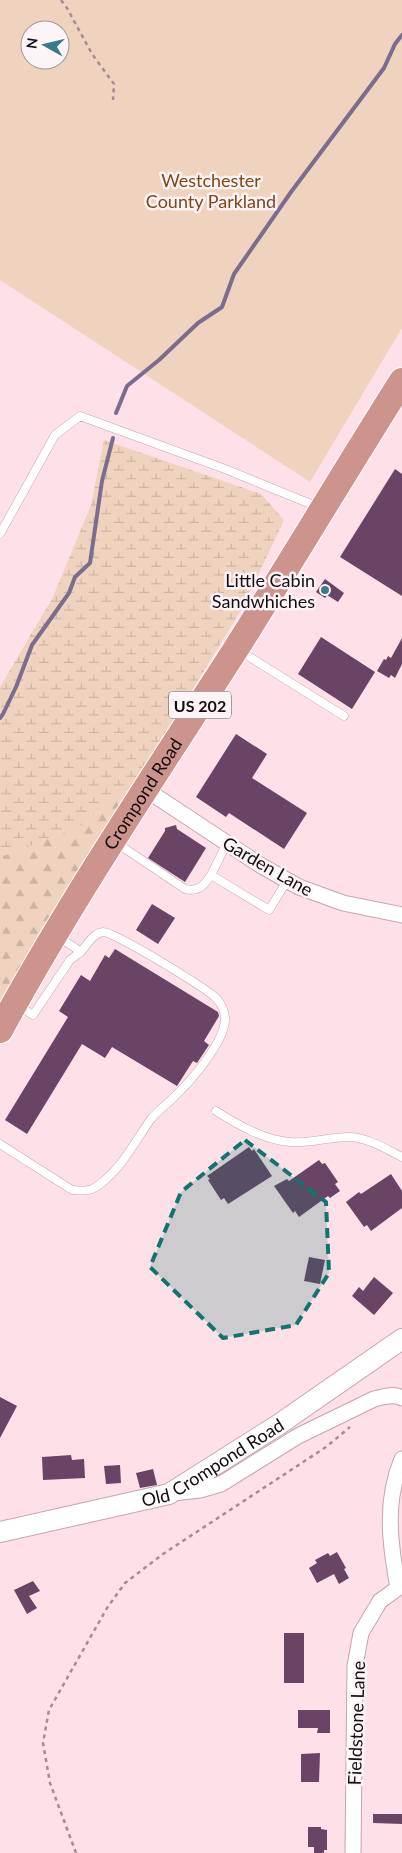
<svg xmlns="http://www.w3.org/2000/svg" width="402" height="1853" font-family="Lato,sans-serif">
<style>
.forest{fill:url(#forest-firs)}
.wetland{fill:url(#wetland-marsh)}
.park{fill:#f0d3be;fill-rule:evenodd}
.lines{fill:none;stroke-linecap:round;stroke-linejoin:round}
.stream{stroke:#7c6c8e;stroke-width:4}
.building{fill:#694465}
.service-casing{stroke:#c7a4ae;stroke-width:9}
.minor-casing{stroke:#c7a4ae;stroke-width:17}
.tertiary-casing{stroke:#c7a4ae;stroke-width:22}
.trunk-casing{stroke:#fff;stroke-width:28}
.path{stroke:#a38d93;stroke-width:2.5;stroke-dasharray:4 4;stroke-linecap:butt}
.service{stroke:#fff;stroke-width:8}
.minor{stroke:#fff;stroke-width:15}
.tertiary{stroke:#fff;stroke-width:20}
.trunk{stroke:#cc948c;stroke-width:26}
.marked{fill:#0f766e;fill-opacity:0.2;stroke:#0f766e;stroke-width:4;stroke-dasharray:10 6;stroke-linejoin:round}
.poi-dot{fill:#387b8b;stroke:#fcf4f6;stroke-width:2}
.labels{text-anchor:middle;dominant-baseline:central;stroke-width:5;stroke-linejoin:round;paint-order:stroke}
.shield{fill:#fcf4f6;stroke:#5b5154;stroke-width:1}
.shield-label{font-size:16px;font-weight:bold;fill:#160b0e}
.park-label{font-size:18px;fill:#804714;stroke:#fcf4f6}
.poi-label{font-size:18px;fill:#160b0e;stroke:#fcf4f6;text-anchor:end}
.street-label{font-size:18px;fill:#160b0e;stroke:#fcf4f6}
</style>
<defs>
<pattern id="forest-firs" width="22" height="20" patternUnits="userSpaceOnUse" patternTransform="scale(1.25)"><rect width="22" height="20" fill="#f0d3be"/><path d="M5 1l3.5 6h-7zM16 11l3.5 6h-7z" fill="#cdb4a2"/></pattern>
<pattern id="wetland-marsh" width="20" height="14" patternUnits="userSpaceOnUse" patternTransform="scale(1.25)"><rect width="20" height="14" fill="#f0d3be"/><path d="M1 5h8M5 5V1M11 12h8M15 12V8" fill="none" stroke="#cdb4a2"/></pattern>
</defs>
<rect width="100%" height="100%" fill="#fee0e8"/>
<path class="forest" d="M135,784L0,1011V869L3,856L79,827Z"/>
<path class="wetland" d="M104,440L261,494L284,520L244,605L135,784L79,827L3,856L0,869V687L53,597L91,505Z"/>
<path class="park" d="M0,0H402V328L310,482L0,280ZM30,30H60V60H30Z"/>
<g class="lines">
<path class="stream" d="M116,413L127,386L159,360L198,323L222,307L234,274L291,192L384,68L395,44L402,35
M0,718L3,714L16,687L32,645L69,593L75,577L90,563L102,481L113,438"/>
</g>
<path class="building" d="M395,469L402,474V596L340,557Z
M325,579L344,593L338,602L327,595L325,598L316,592Z
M321,637L375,672L352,709L298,674Z
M402,638V664L395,678L391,675L389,678L377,671L384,659L386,660L388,656L391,658Z
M236,734L267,754L252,778L307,813L284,849L229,813L226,817L196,797Z
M176,825L177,829L206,848L185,882L148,858L165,831V828Z
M152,904L175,918L158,944L136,930Z
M115,949L218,1012L219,1016L204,1041L209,1045L197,1063L193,1061L177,1086L112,1047L105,1058L82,1044L27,1134L5,1120L68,1017L59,1011L81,975L90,981L105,955L109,958Z
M249,1147L252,1151L254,1149L272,1176L228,1204L224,1198L221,1200L208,1180L210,1179L207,1176Z
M319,1160L322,1164L325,1163L338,1182L335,1184L340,1191L330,1198L328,1196L299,1217L295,1211L293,1213L274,1186L287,1179L289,1181Z
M391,1174L402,1191V1208L371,1231L367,1225L364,1227L346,1202L359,1192L361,1194Z
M309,1257L325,1260L320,1284L304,1281Z
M374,1277L393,1293L374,1315L352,1296L359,1287L363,1291Z
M0,1397L17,1406L0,1438Z
M71,1455L72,1460L84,1459L85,1478L43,1480L42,1457Z
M120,1465L121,1483L106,1484L104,1466Z
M153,1469L157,1485L140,1488L136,1473Z
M337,1552L346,1568L344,1569L349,1578L339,1584L334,1574L317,1583L309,1568L317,1563L315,1560L328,1553L330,1556Z
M33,1581L40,1591L29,1596L37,1608L27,1614L14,1590Z
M284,1633H304V1683H284Z
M298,1710H330V1733H317L318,1728H298Z
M320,1753L319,1782H301V1754Z
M373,1814H402V1824L373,1823Z
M308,1827H321V1829L327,1830V1850H324V1853H314V1847H308Z"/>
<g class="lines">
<defs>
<path id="service" d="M0,534L55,435L80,416L225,469L318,507
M240,651L344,716
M115,842L185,889C198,892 204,886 211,875
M227,843L211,875L269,910L287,881
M18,1005L33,1015L70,960L81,952
M216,1111C238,1125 264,1140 290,1142C309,1144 329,1137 348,1137C367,1137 386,1149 402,1157
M0,1144L72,1190C83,1191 91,1192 100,1184C123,1167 135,1141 151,1119C159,1109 168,1104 176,1095C192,1080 224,1042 225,1020C226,1013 221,1004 217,999C208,989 113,931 103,932C93,933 87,945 81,952L59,937"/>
<path id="minor" d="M145,789L260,865L299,887L343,903L402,915
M173,1493L200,1490L221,1484L298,1436L374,1399C383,1397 394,1393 402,1398
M398,1588C390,1544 384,1502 402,1459
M353,1853L355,1666L361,1633L380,1601L398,1588"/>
<g id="tertiary">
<path id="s1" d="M0,1532L169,1494L278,1425L402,1339"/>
</g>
<g id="trunk">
<path id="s2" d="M0,1030C71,900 154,776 234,652C291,562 345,471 402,381"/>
</g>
</defs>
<use href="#service" class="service-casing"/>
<use href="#minor" class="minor-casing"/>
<use href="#tertiary" class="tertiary-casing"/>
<use href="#trunk" class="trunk-casing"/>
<path class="path" d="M61,0L67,8L92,54L114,84L113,100
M76,1853L50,1783L43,1743L49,1710L107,1608L125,1583L163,1554L326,1447L350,1427"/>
<use href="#service" class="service"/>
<use href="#minor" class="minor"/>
<use href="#tertiary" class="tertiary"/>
<use href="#trunk" class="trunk"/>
</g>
<path class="marked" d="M245,1140L326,1202L329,1273L296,1325L223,1338L150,1267L181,1192Z"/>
<circle class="poi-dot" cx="325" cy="590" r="5"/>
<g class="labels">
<rect class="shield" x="169" y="691.5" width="62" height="27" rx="4"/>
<g class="shield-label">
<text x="200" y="705">US 202</text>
</g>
<g class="park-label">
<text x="211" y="180">Westchester<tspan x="211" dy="21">County Parkland</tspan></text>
</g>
<g class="poi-label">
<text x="315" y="580">Little Cabin<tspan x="315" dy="21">Sandwhiches</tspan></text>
</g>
<g class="street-label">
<text stroke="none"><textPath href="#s2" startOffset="276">Crompond Road</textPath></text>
<text transform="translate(268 866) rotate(30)">Garden Lane</text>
<text stroke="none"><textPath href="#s1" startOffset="226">Old Crompond Road</textPath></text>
<text transform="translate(356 1723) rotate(-88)">Fieldstone Lane</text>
</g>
</g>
<g transform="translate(45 45) rotate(278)"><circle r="24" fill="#fcf4f6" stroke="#a09799"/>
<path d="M0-4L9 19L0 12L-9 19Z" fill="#387b8b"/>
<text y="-8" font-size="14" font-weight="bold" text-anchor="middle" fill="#160b0e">N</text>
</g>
</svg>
